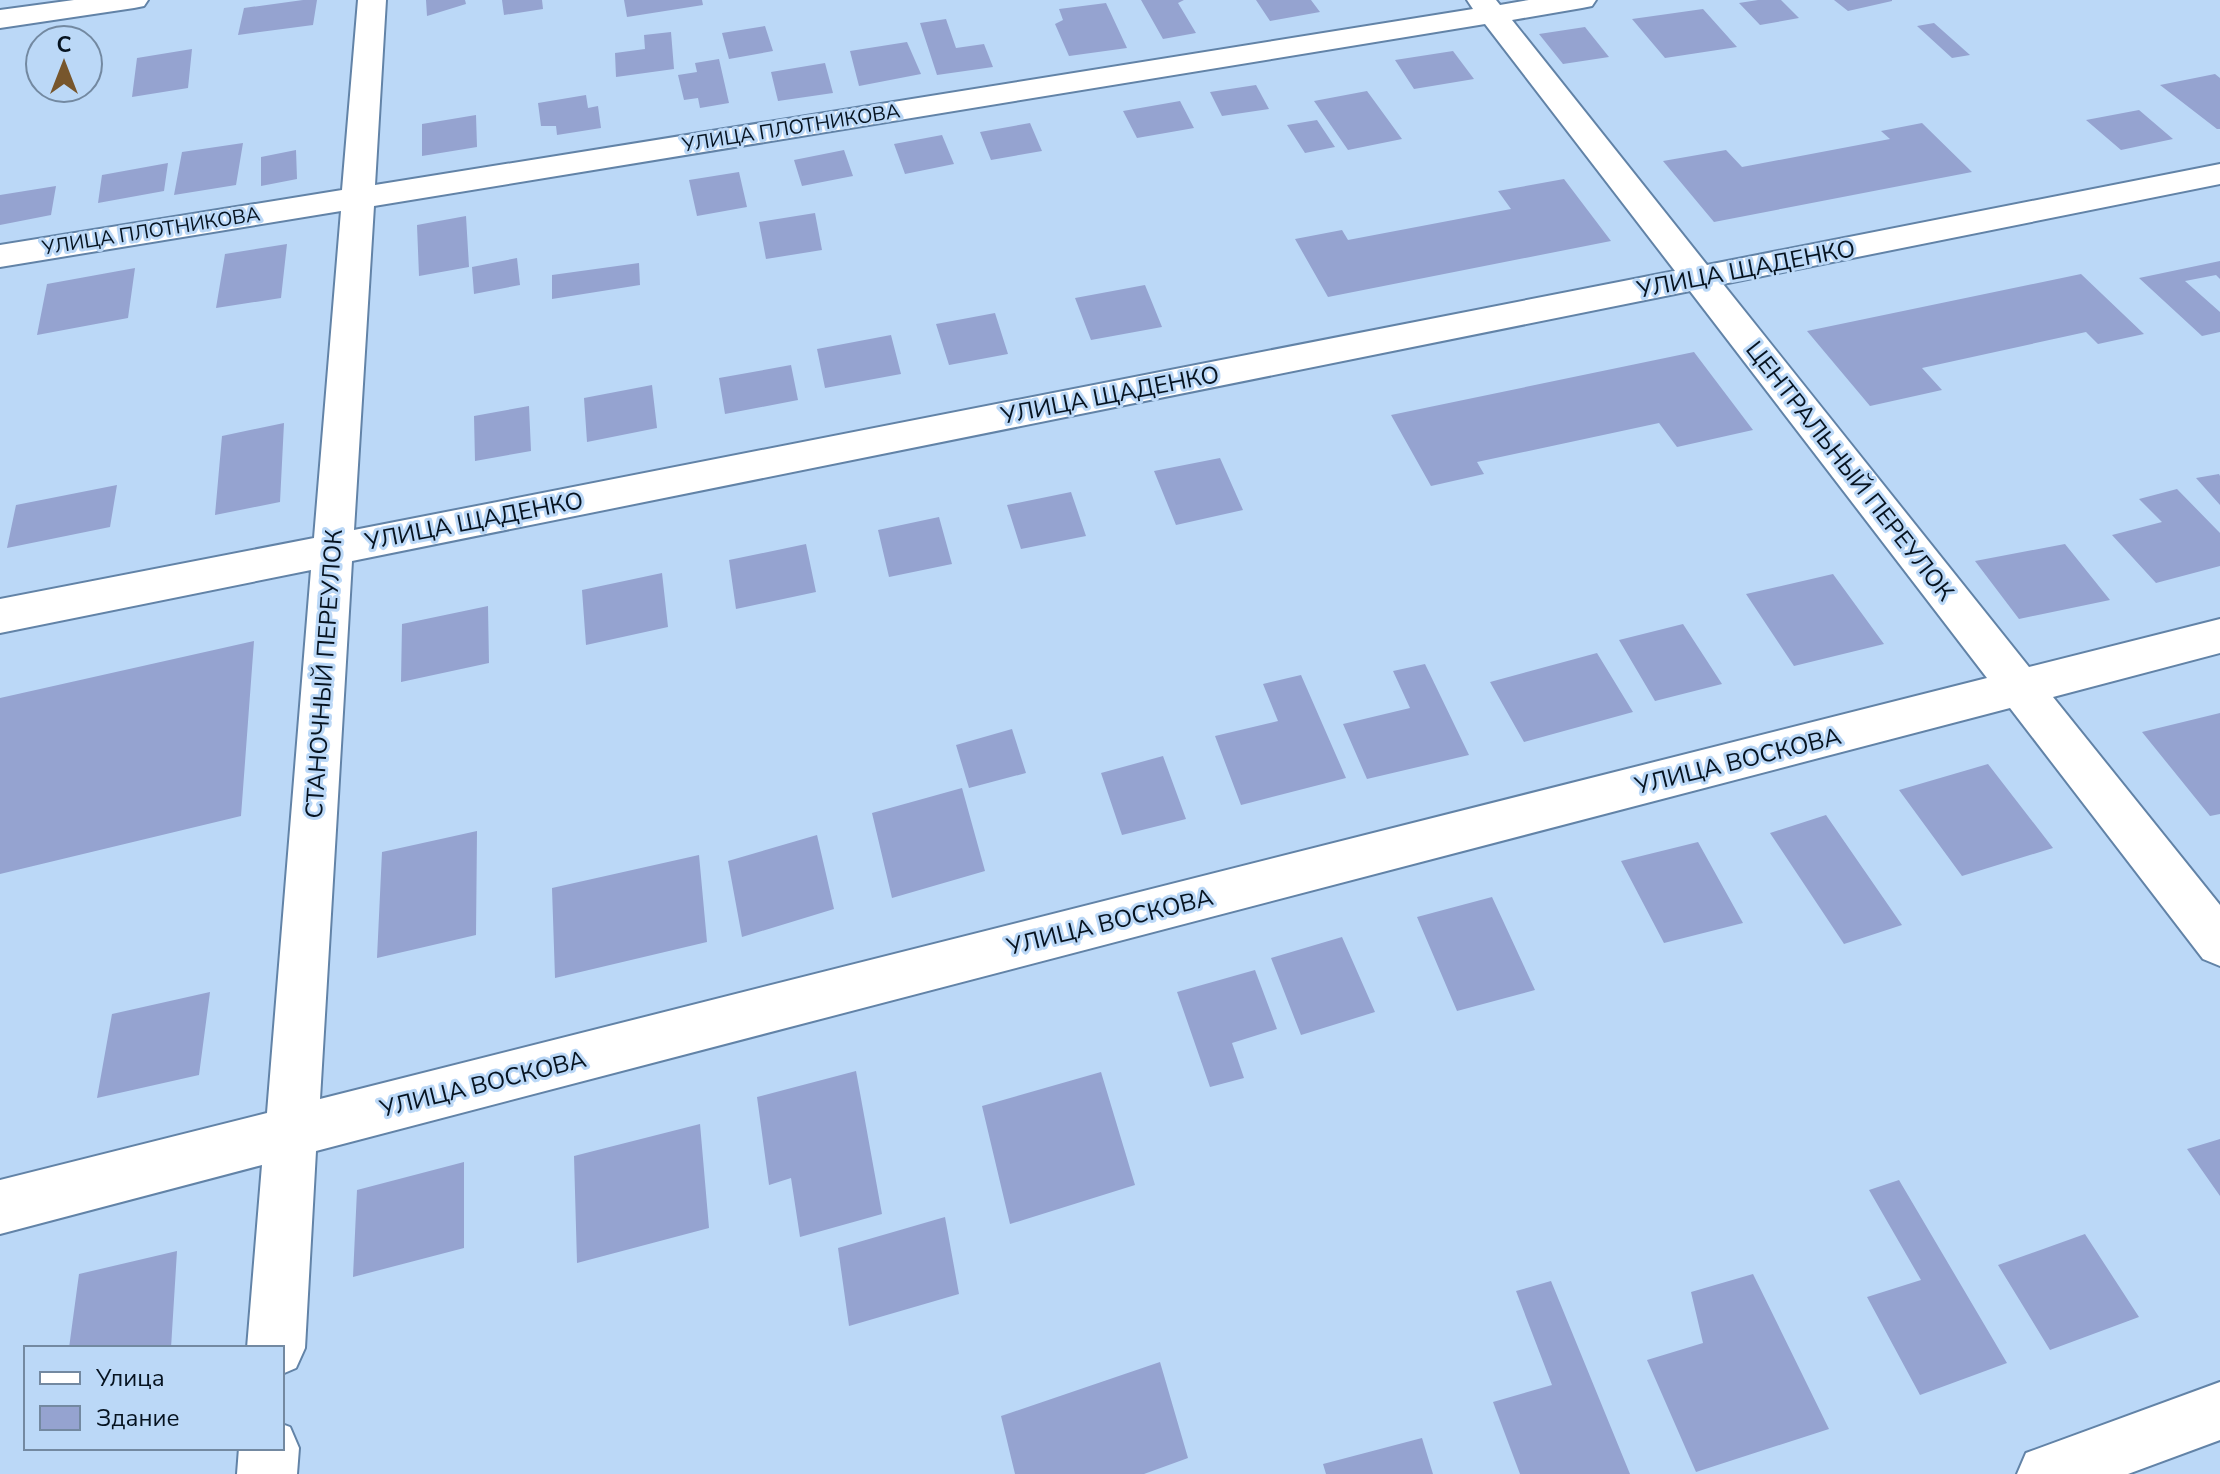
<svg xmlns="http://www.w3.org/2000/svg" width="2220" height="1474" font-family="'Nunito Sans',sans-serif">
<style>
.building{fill:#95a3d0}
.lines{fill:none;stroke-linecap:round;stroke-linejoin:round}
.minor-casing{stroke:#6283a7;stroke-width:4}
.minor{fill:#fff;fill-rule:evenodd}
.labels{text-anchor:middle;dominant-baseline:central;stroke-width:6;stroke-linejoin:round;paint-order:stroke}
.far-street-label{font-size:20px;fill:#061320;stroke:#bbd8f7}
.street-label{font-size:24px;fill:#061320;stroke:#bbd8f7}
</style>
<rect width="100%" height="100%" fill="#bbd8f7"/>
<path class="building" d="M303,0H317L313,25L238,35L244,8Z
M426,0H465L466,4L427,16Z
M502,0H542L543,9L504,15Z
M624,0H702L703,5L627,17Z
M1141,0H1184L1178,3L1196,33L1163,39Z
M1256,0H1311L1320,12L1270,21Z
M1758,0H1781L1799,18L1760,25L1739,3Z
M1834,0H1892V1L1848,11Z
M1106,3L1127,48L1069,56L1055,24L1063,20L1059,9Z
M1703,9L1737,47L1665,58L1632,19Z
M946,19L956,48L984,44L993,67L937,75L920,23Z
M1934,23L1970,55L1952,58L1917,26Z
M765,26L773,51L729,59L722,33Z
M1585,27L1609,57L1563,64L1539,34Z
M671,32L674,69L616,77L615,53L645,49L644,35Z
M40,42V64L27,66L30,44Z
M907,42L921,74L859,86L850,51Z
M192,49L188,88L132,97L137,58Z
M1453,51L1474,79L1414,89L1395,60Z
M719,59L729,103L700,108L698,98L684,100L678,75L697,72L695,63Z
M825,63L833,93L778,101L771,72Z
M2215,74L2220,78V129H2217L2160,85Z
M1256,85L1269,109L1222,116L1210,92Z
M1367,91L1402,139L1348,150L1314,101Z
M586,95L588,108L598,106L601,128L557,135L556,126H541L538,103Z
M1180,101L1194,128L1137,138L1123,111Z
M2139,110L2173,139L2121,150L2086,120Z
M476,115L477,147L422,156V124Z
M1317,120L1335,147L1305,153L1287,125Z
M1030,123L1042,151L991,160L980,132Z
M1922,123L1972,172L1714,222L1663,161L1726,150L1742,167L1890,139L1881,131Z
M942,135L954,164L905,174L894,144Z
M243,143L236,185L174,195L182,152Z
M296,150L297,179L261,186V157Z
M844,150L853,176L802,186L794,160Z
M168,163L164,191L98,203L102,175Z
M739,172L747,207L697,216L689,180Z
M1564,179L1611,241L1328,297L1295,239L1342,230L1348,240L1511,209L1498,191Z
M56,186L51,215L0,225V195Z
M815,213L822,250L766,259L759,222Z
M466,216L469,267L419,276L417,225Z
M287,244L281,298L216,308L225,254Z
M517,258L520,285L474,294L472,267Z
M2220,261V279L2216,275L2185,281L2220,312V332L2202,336L2139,278Z
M639,263L640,285L552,299V275Z
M135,268L128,318L37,335L47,284Z
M2081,274L2144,334L2098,344L2086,332L1922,368L1942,390L1870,406L1807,331Z
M1145,285L1162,327L1091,340L1075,298Z
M995,313L1008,354L949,365L936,324Z
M891,335L901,374L825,388L817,349Z
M1694,352L1753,430L1677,447L1659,423L1477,462L1484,474L1431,486L1391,415Z
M791,365L798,400L725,414L719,378Z
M652,385L657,428L587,442L584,398Z
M529,406L531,451L475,461L474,416Z
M284,423L280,502L215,515L222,436Z
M1220,458L1243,510L1176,525L1154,471Z
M2219,474L2220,476V505L2196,478Z
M117,485L110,527L7,548L16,505Z
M2177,489L2220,533V566L2156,583L2112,535L2162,522L2139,499Z
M1071,492L1086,536L1021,549L1007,505Z
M939,517L952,564L889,577L878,530Z
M806,544L816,592L736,609L729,560Z
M2065,544L2110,600L2019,619L1975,561Z
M662,573L668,627L586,645L582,590Z
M1833,574L1884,644L1794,666L1746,594Z
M488,606L489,663L401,682L402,624Z
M1683,624L1722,684L1655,701L1619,640Z
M254,641L241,816L0,874V698Z
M1597,653L1633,712L1524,742L1490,682Z
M1425,664L1469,755L1367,779L1343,724L1410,708L1393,671Z
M1301,675L1346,778L1241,805L1215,736L1278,721L1263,684Z
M2220,713V814L2210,816L2142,732Z
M1012,729L1026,773L969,788L956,745Z
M1163,756L1186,819L1122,835L1101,773Z
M1988,764L2053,848L1962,876L1899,790Z
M962,788L985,871L892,898L872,813Z
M1826,815L1902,925L1844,944L1770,833Z
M477,831L476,935L377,958L382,852Z
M817,835L834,909L742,937L728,861Z
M1698,842L1743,923L1664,943L1621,861Z
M699,855L707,942L555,978L552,888Z
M1492,897L1535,990L1457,1011L1417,917Z
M1342,937L1375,1012L1301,1035L1271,958Z
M1255,970L1277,1029L1232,1043L1244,1078L1210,1087L1177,992Z
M210,992L199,1075L97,1098L112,1014Z
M856,1071L882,1214L800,1237L791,1178L769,1185L757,1097Z
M1101,1072L1135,1185L1010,1224L982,1106Z
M700,1124L709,1228L577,1263L574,1156Z
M2220,1139V1196L2187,1149Z
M464,1162V1248L353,1277L357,1190Z
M1899,1180L2007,1363L1920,1395L1867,1297L1921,1280L1869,1190Z
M945,1217L959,1294L849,1326L838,1248Z
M2085,1234L2139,1317L2050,1350L1998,1265Z
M177,1251L171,1348H69L79,1274Z
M1753,1274L1829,1429L1696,1472L1647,1360L1703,1343L1691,1292Z
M1551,1281L1630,1474H1520L1493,1402L1552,1385L1516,1291Z
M1160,1362L1188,1458L1144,1474H1015L1001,1416Z
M1422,1438L1433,1474H1326L1323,1464Z"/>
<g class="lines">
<defs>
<path id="minor" d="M74,0H148L144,6L134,8L0,28V10Z
M358,0H386L375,185L1473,9L1467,0H1496L1500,5L1529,0H1596L1592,6L1582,8L1512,20L1707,265L2220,164V184L1723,284L2029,667L2220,619V653L2053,697L2220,905V966L2203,959L2010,708L316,1151L305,1348L296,1368L282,1374V1348H247L262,1165L0,1234V1180L267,1113L311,570L0,633V599L314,538L341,211L0,267V245L342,190ZM1485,24L1675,271L354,530L374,206ZM1690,291L1987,678L320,1099L352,561Z
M2220,1382V1440L2128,1474H2017L2026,1453Z
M282,1424L290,1427L299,1448L297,1474H237L239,1448H282Z"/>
</defs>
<use href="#minor" class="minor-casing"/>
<use href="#minor" class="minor"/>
</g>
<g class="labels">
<g class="far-street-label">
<text transform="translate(791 128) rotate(-9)">УЛИЦА ПЛОТНИКОВА</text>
<text transform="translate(151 231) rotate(-9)">УЛИЦА ПЛОТНИКОВА</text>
</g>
<g class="street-label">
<text transform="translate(1746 269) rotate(-11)">УЛИЦА ЩАДЕНКО</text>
<text transform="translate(1110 395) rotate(-11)">УЛИЦА ЩАДЕНКО</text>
<text transform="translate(1850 471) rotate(52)">ЦЕНТРАЛЬНЫЙ ПЕРЕУЛОК</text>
<text transform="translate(474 521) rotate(-11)">УЛИЦА ЩАДЕНКО</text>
<text transform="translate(324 674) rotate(-86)">СТАНОЧНЫЙ ПЕРЕУЛОК</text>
<text transform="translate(1738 761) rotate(-14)">УЛИЦА ВОСКОВА</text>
<text transform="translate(1110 922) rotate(-14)">УЛИЦА ВОСКОВА</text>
<text transform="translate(483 1084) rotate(-14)">УЛИЦА ВОСКОВА</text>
</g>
</g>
<rect x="24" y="1346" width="260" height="104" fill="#bbd8f7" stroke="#7389a1" stroke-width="2"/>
<rect x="40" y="1372" width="40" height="12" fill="#ffffff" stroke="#7389a1" stroke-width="2"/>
<text x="96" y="1386" font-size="24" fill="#061320">Улица</text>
<rect x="40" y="1406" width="40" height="24" fill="#95a3d0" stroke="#7389a1" stroke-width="2"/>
<text x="96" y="1426" font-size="24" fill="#061320">Здание</text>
<g transform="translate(64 64)"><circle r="38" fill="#bbd8f7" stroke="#7389a1" stroke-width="2"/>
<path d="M0-6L14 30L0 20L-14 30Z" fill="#77562c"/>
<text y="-12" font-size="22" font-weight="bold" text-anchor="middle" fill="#061320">С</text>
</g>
</svg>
